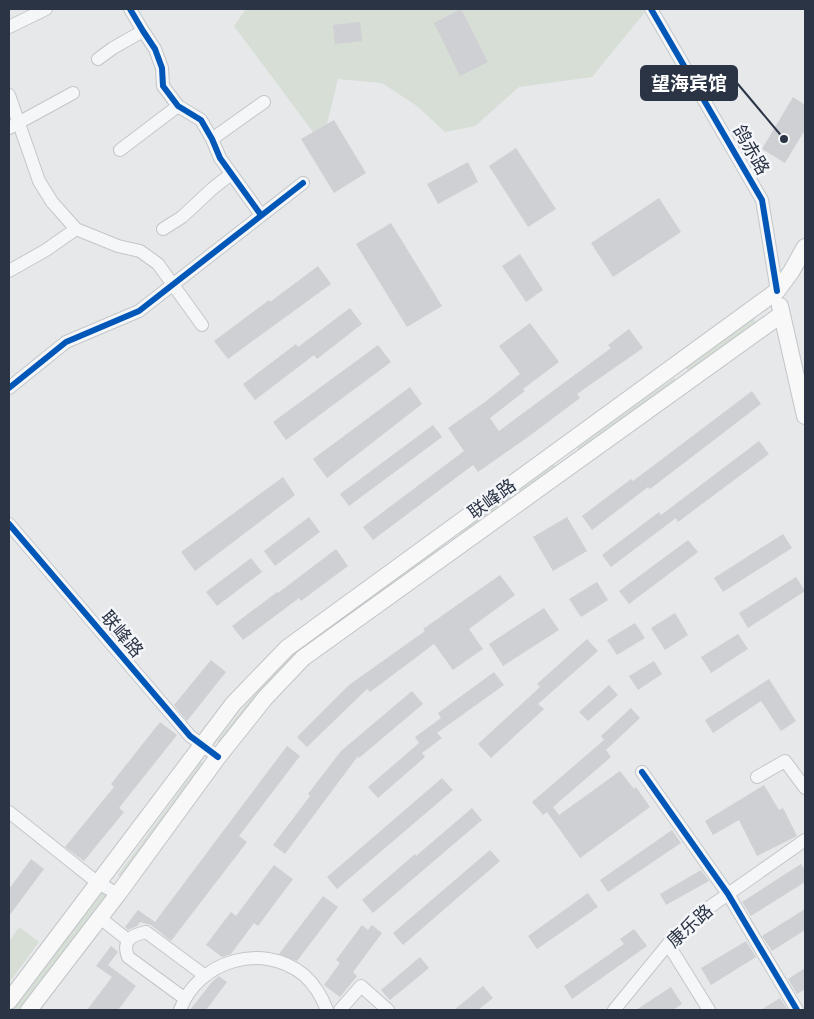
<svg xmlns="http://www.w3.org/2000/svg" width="814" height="1019" font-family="Karla,'Noto Sans SC',sans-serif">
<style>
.green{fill:#d6ded6}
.building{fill:#ced0d3}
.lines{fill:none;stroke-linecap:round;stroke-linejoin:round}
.minor-casing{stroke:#c4c6c8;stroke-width:14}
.major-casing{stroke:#c2c5c8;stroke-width:18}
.minor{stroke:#f5f6f7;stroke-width:12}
.major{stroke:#f8f8f8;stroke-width:16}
.cycleway-casing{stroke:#f4f6f9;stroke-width:9}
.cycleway{stroke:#0057b8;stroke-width:6}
.labels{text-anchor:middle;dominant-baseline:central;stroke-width:5;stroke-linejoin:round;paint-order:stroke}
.street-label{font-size:18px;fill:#2b3445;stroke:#f4f6f9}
.leader{fill:none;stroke:#2b3445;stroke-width:2}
.callout-dot{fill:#2b3445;stroke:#f4f6f9;stroke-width:2}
.callout{fill:#2b3445;stroke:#2b3445;stroke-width:2}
.callout-label{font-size:19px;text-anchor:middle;font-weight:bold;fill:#fff}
</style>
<rect width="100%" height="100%" fill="#e6e8ea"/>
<path class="green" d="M246,9H643L645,12L592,77L519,87L475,126L445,132L417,106L382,83L338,79L322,144L234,26Z
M753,317L756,323L689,373L685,366Z
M674,378L677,382L581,452L576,446Z
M553,463L557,468L462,536L459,531Z
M439,546L443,551L342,624L338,618Z
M314,637L318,642L223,745L217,741L272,672Z
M201,762L207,766L123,879L118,875Z
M102,892L108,897L22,1010H13Z
M19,927L39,942L9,983V942Z"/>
<path class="building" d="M461,9L488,62L460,76L434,23Z
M360,22L362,41L335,44L333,25Z
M793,97L805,105V130L785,163L762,149Z
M334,120L366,173L334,193L301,139Z
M516,148L556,209L528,227L489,166Z
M468,162L478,182L438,204L427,184Z
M659,198L681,232L613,277L591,243Z
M391,223L442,306L407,327L356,244Z
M520,254L543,290L526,302L502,266Z
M318,266L331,284L228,359L214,341L269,300L270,302Z
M350,308L362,324L317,359L314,355L255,400L243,384L296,344L298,347Z
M530,323L559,362L523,389L525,391L490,418L499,431L611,348L608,345L629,329L643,348L577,394L580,398L528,437L478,472L473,465L373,540L363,527L464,451L448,428L485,402L520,374L499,346Z
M378,345L391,362L286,440L273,422Z
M410,387L422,404L327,478L313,459Z
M752,391L761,404L650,489L648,487L592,530L582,516L631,479L633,481Z
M433,425L442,437L349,506L340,494Z
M759,441L769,454L678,522L676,518L611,567L602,555L659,512L661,515Z
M283,477L295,495L195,571L181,552Z
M309,517L320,532L275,566L264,551Z
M567,517L587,551L553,571L533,537Z
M783,534L792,548L723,592L714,578Z
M688,540L698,552L629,604L619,591Z
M336,549L348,566L301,601L299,598L243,640L232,626L277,592L278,593Z
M251,558L262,572L217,606L206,592Z
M500,575L515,595L469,629L483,649L453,670L434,644L370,692L367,689L307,747L297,737L349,685L425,631L423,629Z
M796,577L805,591L748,628L739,613Z
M597,582L608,600L581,617L569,599Z
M544,608L559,630L503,666L489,644Z
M675,613L688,635L665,650L651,628Z
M635,623L645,638L617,655L607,640Z
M738,634L748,649L711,673L701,657Z
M587,639L598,651L538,704L544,709L491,758L478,744L540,687L537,684Z
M211,660L226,672L187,721L174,705Z
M654,661L662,674L638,690L629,676Z
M494,672L504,685L437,733L442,738L422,753L425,757L378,798L368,787L419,743L415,737L441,718L438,713Z
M769,679L796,721L781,731L761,701L713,733L705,720Z
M609,685L618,695L588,721L579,712Z
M412,691L423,704L359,758L358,756L285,854L273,845L310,796L308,794L341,751Z
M631,708L640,718L606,750L611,757L553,807L559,815L620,771L634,789L636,787L650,807L580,858L547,812L543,815L532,802L604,740L601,736Z
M160,722L177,735L119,808L124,812L84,861L65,847L114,787L111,784Z
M287,746L300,756L239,836L247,842L171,941L151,925L140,922L137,926L128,930L125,927L138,910L155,922Z
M442,778L453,790L337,889L327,877Z
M764,785L779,810L783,808L797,836L757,856L739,820L713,835L705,821Z
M472,808L482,820L373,913L362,900L415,854L416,856Z
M672,830L681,843L608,892L600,880Z
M490,850L500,861L403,945L393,933Z
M31,859L44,869L9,916V889Z
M801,864L805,870V882L751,916L742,902Z
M274,865L293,879L258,926L254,923L231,954L222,957L206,945L231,912L236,916Z
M701,870L709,881L666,905L660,894Z
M588,893L598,907L537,949L528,936Z
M323,896L338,907L297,961L279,954Z
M805,909V930L772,951L762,936Z
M362,925L368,930L372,925L382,933L353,972L357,976L340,997L324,985L340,963L336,960Z
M634,929L647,946L572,999L564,986L624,944L620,939Z
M746,941L756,957L711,985L701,968Z
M111,946L118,952L108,965L136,986L118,1010H87L112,977L96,966Z
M420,957L429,968L390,1000L381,990Z
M805,968V989L797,994L788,979Z
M219,976L227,982L206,1010H190L212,982Z
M483,986L493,998L478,1010H454Z
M671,987L682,1004L673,1010H636Z
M780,998L788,1010H761Z"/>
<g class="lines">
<defs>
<path id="minor" d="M130,9L143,31L155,49L162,68L163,86L178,106L201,120L212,139L220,158L261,215
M651,9L762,200L777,291
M9,27L46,9
M98,59L113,48L143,31
M9,95L39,181L52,202L76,229L118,246L140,251L158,264L202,325
M9,128L73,93
M212,139L264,102
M120,150L178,106
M163,229L182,217L212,189L231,174
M9,271L46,250L76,229
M9,388L66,342L139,311L303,183
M9,524L190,736L218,757
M642,772L728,894L797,1010
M757,777L785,761L805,788
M9,812L98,883L118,894
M100,918L128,940
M668,944L709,1010
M184,998L128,957C122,941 131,935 146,932L204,975
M180,1010C198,961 262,941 304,975C315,985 322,997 327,1010
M340,1010L361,986L388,1010
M614,1010L673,938L694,918L805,840"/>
<path id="major" d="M780,306L805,416
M9,1001L233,704L287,648L777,291L791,272L805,247
M29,1010L118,894L218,757L265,698L303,658L782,314"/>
</defs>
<use href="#minor" class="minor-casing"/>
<use href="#major" class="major-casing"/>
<use href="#minor" class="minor"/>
<use href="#major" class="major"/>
<defs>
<path id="cycleway" d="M130,9L143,31L155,49L162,68L163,86L178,106L201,120L212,139L220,158L261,215
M651,9L762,200L777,291
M9,388L66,342L139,311L303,183
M9,524L190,736L218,757
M642,772L728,894L797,1010"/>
</defs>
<use href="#cycleway" class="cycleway-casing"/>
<use href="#cycleway" class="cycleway"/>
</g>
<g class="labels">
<g class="street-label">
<text transform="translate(751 150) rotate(60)">鸽赤路</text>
<text transform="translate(492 499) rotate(-36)">联峰路</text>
<text transform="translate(122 634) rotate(50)">联峰路</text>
<text transform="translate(690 926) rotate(-42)">康乐路</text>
</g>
</g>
<path class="leader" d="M784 139L737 83"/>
<circle class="callout-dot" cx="784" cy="139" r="5"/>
<rect class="callout" x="641" y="66" width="96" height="34" rx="5"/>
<g class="callout-label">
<text x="689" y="90">望海宾馆</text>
</g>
<rect width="814" height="1019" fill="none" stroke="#2b3445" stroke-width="20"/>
</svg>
